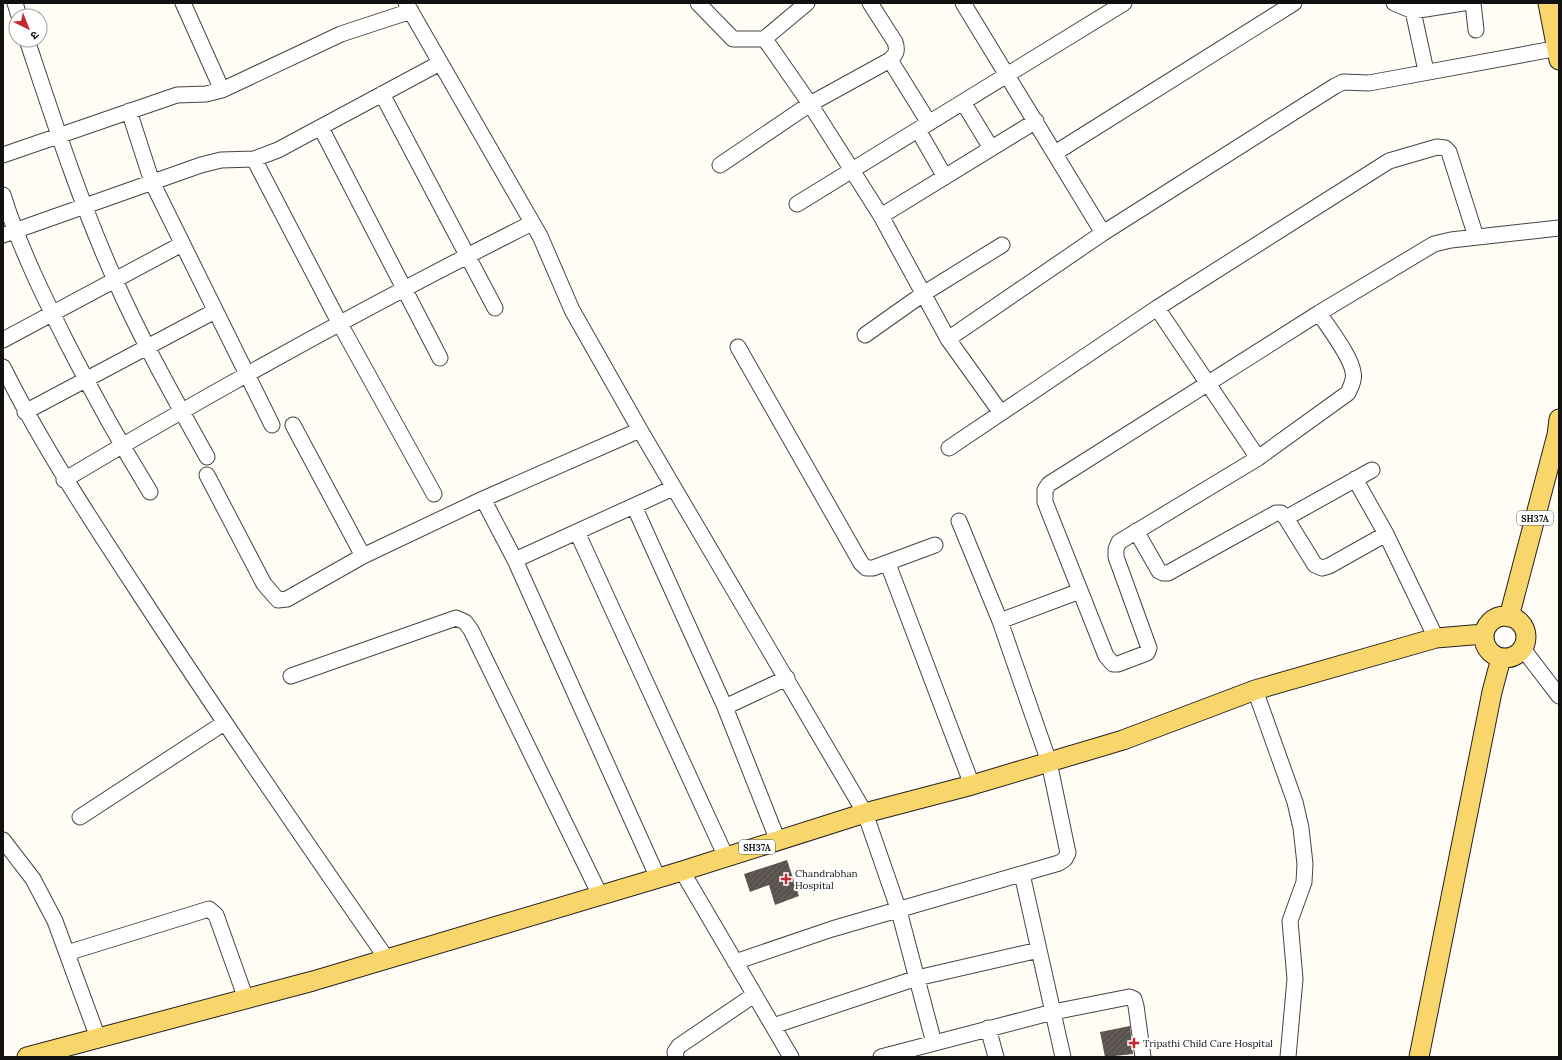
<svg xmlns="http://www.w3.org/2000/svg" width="1562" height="1060" font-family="Lora,'Noto Sans Devanagari',serif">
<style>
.building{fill:url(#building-hatch)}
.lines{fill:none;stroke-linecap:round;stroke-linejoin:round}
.minor-casing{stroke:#444;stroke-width:17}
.major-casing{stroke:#222;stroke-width:21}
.minor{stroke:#fff;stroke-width:15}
.major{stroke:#f9d66b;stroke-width:19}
.poi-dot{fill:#c4262e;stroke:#fff;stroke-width:1.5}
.labels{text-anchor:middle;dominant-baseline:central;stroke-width:4;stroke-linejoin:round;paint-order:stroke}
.shield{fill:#fff;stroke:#585858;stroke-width:1}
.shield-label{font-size:9px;font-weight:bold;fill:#111}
.poi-label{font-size:10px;fill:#111;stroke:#fff;text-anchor:start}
</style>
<defs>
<pattern id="building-hatch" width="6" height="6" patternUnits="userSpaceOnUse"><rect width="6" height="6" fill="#5a524d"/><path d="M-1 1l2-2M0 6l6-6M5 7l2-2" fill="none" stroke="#6d6662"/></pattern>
</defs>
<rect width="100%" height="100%" fill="#fffdf5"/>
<path class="building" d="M787,860L799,896L775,905L769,885L750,892L744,874Z
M1130,1026L1133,1054L1105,1057L1100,1032Z"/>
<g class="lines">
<defs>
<path id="minor" d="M15,3L19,16
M183,3L222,90
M406,3L540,236L572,310L640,430L865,813L899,911L934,1043
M698,3L733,39H764L769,45L810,104L881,216L948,339L1001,413
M963,3L1103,233
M1394,3L1413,11L1411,3
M1473,3L1476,30
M764,39L807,3
M27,40C54,121 80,202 115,280C142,341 175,399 207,457
M890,60L929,123
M1426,71L1413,11L1463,3
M382,94L495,308
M963,102L991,148
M129,111L152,182L272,425
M321,128L440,358
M918,130L945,177
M1055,153L1294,3
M3,155L177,95L206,94L222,90L341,34L411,11
M254,159L340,324L434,494
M720,165L810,104L890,60C896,54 898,51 895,42L870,3
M3,195C19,246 43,295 67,343C93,394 120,443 150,492
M797,204L1124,3
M881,216L1036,121
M3,235L201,165L221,160L254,159L278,150L440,63
M1157,308L1258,458
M1319,313C1328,327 1351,356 1353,372C1355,379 1351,386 1348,393L1258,458L1119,542L1116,549V557L1149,648L1147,653L1118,664H1113L1106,656L1045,502V490L1049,484L1319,313L1434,244L1451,240L1559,228
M865,335L923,294L1002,245
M948,339L1103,233L1335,86L1343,82L1369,83L1559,48
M3,340L182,244
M738,347L861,563L866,568H873L935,545
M3,367C46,453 99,532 152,613C228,729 307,844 387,959
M25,412L215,311
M293,425L363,556
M949,448L1157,308L1389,161L1437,147L1445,148L1449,152L1476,237
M207,475L264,584L278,600L287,599L363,556L483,499L640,430
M1355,479L1386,534L1436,638
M64,480C217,389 373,303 532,223
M483,499L515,560L658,878
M634,506L725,707L778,841
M1286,518L1372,470
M1136,531L1159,571L1163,573H1168L1276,513H1281L1286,518L1315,565L1322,568L1329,566L1386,534
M577,532L726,857
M515,560L673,488
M888,564L972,785
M1000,621L1080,591
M1523,649L1559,696
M291,676L456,618L465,622L471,630L600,895
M1255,690L1295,802L1301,828L1305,864L1304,882L1290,921L1295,979L1288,1057
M725,707L787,678
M80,817L224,723
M3,840L33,879L55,921L98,1038
M682,871L791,1057
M1022,874L1063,1057
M67,953L209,909L216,915L246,999
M735,962L832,929L1059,863L1065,859L1068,853L1049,762L1000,621L959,521
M773,1026L917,978L1039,950
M988,1028L996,1057
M676,1057L675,1052L679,1046L754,995
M881,1057L1053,1012L1129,997L1134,999L1136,1006L1143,1057"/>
<path id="major" d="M1548,3L1559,60
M1484 637a21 21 0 1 1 42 0a21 21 0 1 1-42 0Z
M1509,617L1557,435L1559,419
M27,1057L313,981L682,871L865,813L972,785L1123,740L1255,690L1436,638L1484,634
M1419,1057L1492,692L1501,658"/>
</defs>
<use href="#minor" class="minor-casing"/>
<use href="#major" class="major-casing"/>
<use href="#minor" class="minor"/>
<use href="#major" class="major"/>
</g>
<g class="poi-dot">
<path d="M784 873h4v4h4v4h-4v4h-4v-4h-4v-4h4z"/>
<path d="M1132 1037h4v4h4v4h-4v4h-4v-4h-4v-4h4z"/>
</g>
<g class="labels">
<g class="shield">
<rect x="1517" y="511" width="36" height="14" rx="3"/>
<rect x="739" y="840" width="36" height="14" rx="3"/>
</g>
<g class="shield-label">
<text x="1535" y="518">SH37A</text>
<text x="757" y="847">SH37A</text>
</g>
<g class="poi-label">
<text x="795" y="873">Chandrabhan<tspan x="795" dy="12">Hospital</tspan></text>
<text x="1143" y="1043">Tripathi Child Care Hospital</text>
</g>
</g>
<rect width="1562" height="1060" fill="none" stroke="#111111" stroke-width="8"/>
<g transform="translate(28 28) rotate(137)"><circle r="19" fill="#ffffff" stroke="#a0a0a0"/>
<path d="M0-3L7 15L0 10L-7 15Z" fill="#c4262e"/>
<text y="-6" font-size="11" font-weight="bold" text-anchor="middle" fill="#111111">उ</text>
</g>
</svg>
